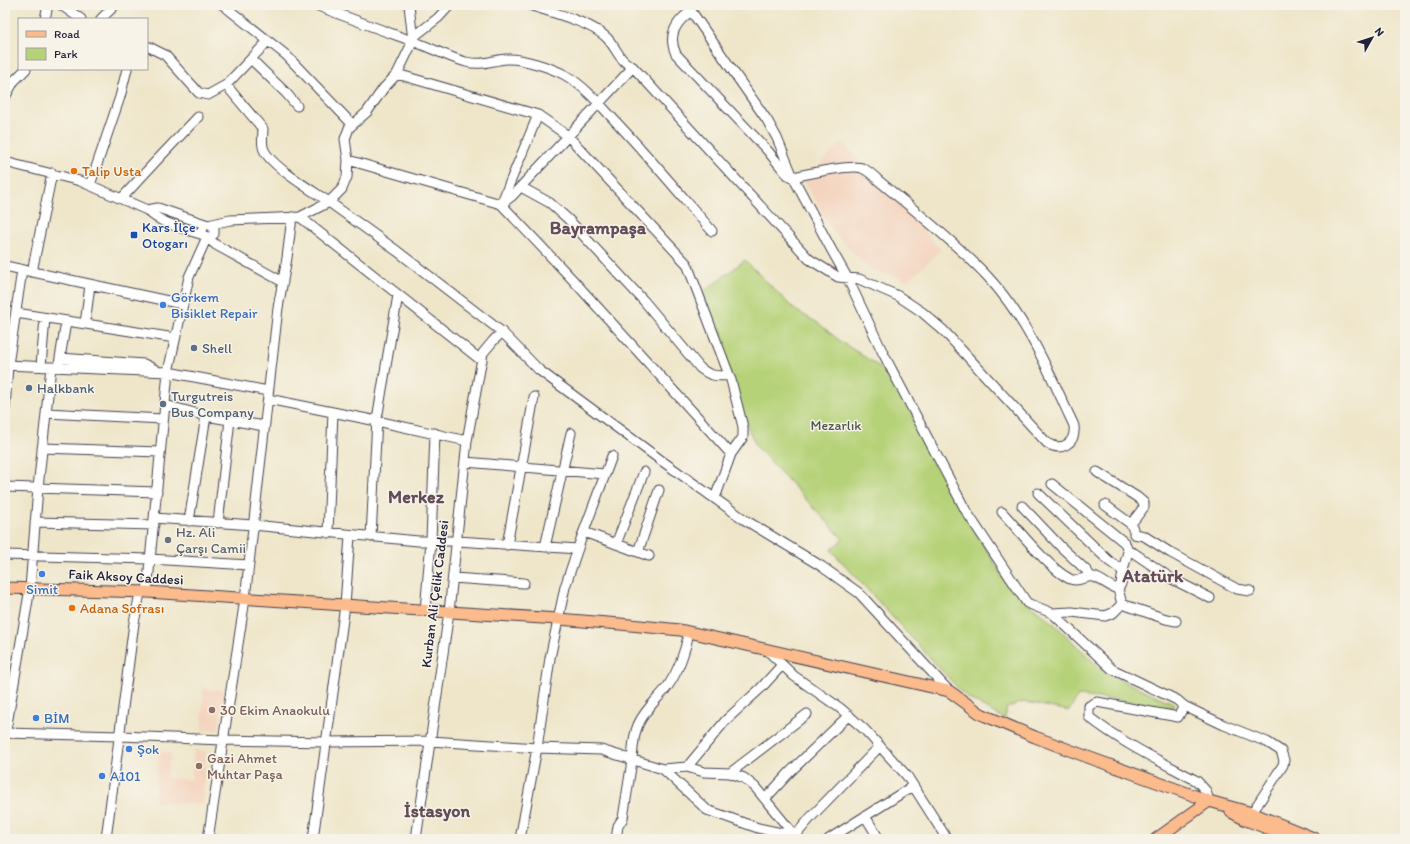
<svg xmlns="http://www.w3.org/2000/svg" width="1410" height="844" font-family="Itim,sans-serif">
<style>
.built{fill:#f4d4bf}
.green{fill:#b6d278;stroke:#6c7a5a}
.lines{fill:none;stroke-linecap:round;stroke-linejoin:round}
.minor-casing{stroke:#413f50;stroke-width:11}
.major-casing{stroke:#413f50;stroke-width:13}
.minor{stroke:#fff;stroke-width:9}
.major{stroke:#fbbb8c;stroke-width:11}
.food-dot{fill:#e8710a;stroke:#f7f3e8;stroke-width:1.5}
.transit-dot{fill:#1a4fb4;stroke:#f7f3e8;stroke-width:1.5}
.shop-dot{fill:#3f7fe0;stroke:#f7f3e8;stroke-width:1.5}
.service-dot{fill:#5c6f8a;stroke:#f7f3e8;stroke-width:1.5}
.worship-dot{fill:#6b7280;stroke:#f7f3e8;stroke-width:1.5}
.education-dot{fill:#8d6e63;stroke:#f7f3e8;stroke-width:1.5}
.labels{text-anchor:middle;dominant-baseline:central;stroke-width:3;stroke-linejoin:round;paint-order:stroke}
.food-label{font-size:14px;fill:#c56008;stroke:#f7f3e8;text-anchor:start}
.transit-label{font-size:14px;fill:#164399;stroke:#f7f3e8;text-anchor:start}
.shop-label{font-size:14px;fill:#366cbe;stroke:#f7f3e8;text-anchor:start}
.service-label{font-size:14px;fill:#4e5e75;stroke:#f7f3e8;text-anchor:start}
.park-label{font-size:14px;fill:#4e574d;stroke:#f7f3e8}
.worship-label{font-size:14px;fill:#5b616d;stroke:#f7f3e8;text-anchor:start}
.street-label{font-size:14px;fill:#22223b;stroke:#f7f3e8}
.education-label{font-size:14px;fill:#785e54;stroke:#f7f3e8;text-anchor:start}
.district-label{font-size:18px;font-weight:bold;fill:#644d5a;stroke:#f7f3e8}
</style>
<rect width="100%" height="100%" fill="#f7f3e8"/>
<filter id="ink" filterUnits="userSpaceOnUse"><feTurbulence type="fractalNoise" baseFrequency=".025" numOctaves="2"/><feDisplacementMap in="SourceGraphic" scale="8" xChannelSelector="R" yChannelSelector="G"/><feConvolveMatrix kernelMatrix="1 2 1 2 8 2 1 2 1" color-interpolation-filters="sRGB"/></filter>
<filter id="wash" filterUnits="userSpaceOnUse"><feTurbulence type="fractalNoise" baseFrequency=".012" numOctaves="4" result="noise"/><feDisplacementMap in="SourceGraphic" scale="16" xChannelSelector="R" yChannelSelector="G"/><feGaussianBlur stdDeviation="0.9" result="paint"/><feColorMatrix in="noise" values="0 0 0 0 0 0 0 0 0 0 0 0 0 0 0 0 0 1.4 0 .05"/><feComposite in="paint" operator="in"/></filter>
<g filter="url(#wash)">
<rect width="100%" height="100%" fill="#efe6ca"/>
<path class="built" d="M842,142L941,250L908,281L868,268L835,234L804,182Z
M203,689L224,690L219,730L202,731Z
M194,750L206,752L203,804L155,802L159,751L171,754L167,778L191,780Z"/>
<path class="green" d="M745,260L795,310L818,323L840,341L874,363L894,380L977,534L1006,582L1024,600L1050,620L1101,669L1114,677L1175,704L1172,708L1110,699L1078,696L1069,711L1025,702L1007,707L1005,719L966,697L831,550L843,539L756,446L742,413L702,293Z"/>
</g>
<g filter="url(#ink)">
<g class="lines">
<defs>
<path id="minor" d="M61,5L81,19
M223,5L286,55L352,124
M316,5C348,18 379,29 412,41C430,47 447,57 466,62C483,66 491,60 507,59C522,58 552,68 565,75C586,87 602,107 618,124C651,159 681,195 712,231
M409,5L413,41
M450,5L438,18L416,35L397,74L383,89L367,112L349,128L345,139L348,160L347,177L342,189L329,202L397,251L502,332L539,370L662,461L745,520L821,566L859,593L949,691
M529,5C551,12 590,22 606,37C612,43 615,49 619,55C622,60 627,64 633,67L809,259L838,277L859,279L898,296L922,312L944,331L1047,443C1061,452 1076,444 1074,426C1073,423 1071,419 1069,415C1047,367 1025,317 988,277C965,252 938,230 912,208C901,199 890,190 879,181C874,176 869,171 862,168C851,164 807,174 793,177L788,175L785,172L767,150L676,54C667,35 676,22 691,11
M687,5L767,120L777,138L793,177L831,249L848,279L883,353L966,511L1027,603L1052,613L1112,669L1177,700L1184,706L1178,717L1097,702L1089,706V717C1122,743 1160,761 1197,781L1206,791L1209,801
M45,19L48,5
M101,19L115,5
M147,46L165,55L199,93L208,95L226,85L268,41
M252,60L286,93L297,106
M397,74L538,115L568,136L687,264L731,380L743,427V437L731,454L715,498
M5,97L14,81L26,69
M348,160L501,204L572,279L731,454
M5,162L80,181L147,210L158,208L208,225L230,220L300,217L329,202C313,191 272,167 264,150C261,144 263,135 263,129L226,85
M90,185L120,97L127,69
M521,187L550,203L568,219L644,301L700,368C710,376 717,377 729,375
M122,198L157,160L198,117
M501,204L512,196L633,67
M501,204L538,115
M147,210C161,224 185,229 204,235
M300,217L482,361
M207,237H210L214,234V229L211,225C205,224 202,227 202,232L204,235L216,245L283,282
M5,266L182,304
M32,272L52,173
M16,313L175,338
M85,324L90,285
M60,358L144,364L156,370
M59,364L65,328L67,322
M5,365L168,372L268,391
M41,366L45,318
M268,399L377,421L467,441
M165,405L206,416L264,426
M5,408L8,365L22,270
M46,413L163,419
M42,448L160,452
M465,462L605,474
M1097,472L1137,497L1144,503V507L1131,524
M1052,484L1125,543L1128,551L1123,571L1121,584L1118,589L1122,604
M5,487L157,492
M1038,493L1109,561L1123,571
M1105,505L1131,524L1133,529
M1022,506L1061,547L1087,571L1090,576
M1002,512C1019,530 1049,569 1070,579C1079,583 1086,575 1094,577C1103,580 1109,587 1118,589
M154,518L253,525L418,541H457L578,549
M189,521L206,416
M35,522L154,525
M218,523L230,420
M584,532L649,556
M328,533L333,412
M1134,534L1144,536L1171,553L1237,589L1250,591
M371,537L377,419L398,295
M616,544L644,472
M507,545L534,397
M545,547L571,433
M1128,551L1134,553L1172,579L1210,598
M638,552L659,490
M5,555L150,559L249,565
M453,578L524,583
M147,592L168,372L189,277L207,237
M1122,604L1166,619L1176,621
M425,611L431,541L435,433
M1052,613L1072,612L1105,616L1113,613L1122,604
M767,650L794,676L840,708L865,730L907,776L947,839
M1184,706L1224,725L1267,742L1281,751L1284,760L1283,765L1252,813
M5,733L120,736L223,740L326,742L430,741L537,748L601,750L663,769L707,810L758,828L795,836L798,839
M5,736L30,588L38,488L51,367
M687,767L726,720L761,688L782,665
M663,769L687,767L704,772L730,773L744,778L755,787L795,836L811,817L880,746
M730,773L807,714
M765,799L790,772L849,715
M865,816L879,839
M106,839L134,623L140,593
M208,839L245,599L278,308L287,258L292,217
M313,839L345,605L350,536
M416,839L449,612L467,441L483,353L493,341L502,332
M520,839L537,748L550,658L565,587L581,539L612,456
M616,839L618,826L623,818C626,799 629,780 632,761C633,748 633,736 638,725C645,709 658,699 668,686C679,670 685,652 689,632
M829,839L913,786"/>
<path id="major" d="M5,588L147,592L558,619L620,624L680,630L949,691L981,714L1035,737L1093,759L1209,801L1252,813L1316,839
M1231,812L1246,820L1295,839
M1156,839L1209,801"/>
</defs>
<use href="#minor" class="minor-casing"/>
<use href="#major" class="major-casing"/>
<use href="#minor" class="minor"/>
<use href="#major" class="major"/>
</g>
</g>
<g class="food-dot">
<circle cx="74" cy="171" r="4"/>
<circle cx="72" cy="608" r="4"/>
</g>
<rect class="transit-dot" x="130" y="231" width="8" height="8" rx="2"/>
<g class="shop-dot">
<circle cx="163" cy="305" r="4"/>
<circle cx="42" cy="574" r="4"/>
<circle cx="36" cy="718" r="4"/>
<circle cx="129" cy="749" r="4"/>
<circle cx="102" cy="776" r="4"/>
</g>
<g class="service-dot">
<circle cx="194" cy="348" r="4"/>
<circle cx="29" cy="388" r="4"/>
<circle cx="163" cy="404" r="4"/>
</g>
<circle class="worship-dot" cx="168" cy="540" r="4"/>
<g class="education-dot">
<circle cx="212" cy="710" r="4"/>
<circle cx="199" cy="766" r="4"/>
</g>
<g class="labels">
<g class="food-label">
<text x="82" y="171">Talip Usta</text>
<text x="80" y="608">Adana Sofrası</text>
</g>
<g class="transit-label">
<text x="142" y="227">Kars İlçe<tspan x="142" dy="16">Otogarı</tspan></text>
</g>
<g class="shop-label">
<text x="171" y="297">Görkem<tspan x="171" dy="16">Bisiklet Repair</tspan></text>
<text x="42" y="589" text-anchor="middle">Simit</text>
<text x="44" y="718">BİM</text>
<text x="137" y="749">Şok</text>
<text x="110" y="776">A101</text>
</g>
<g class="service-label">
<text x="202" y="348">Shell</text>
<text x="37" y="388">Halkbank</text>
<text x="171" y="396">Turgutreis<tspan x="171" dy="16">Bus Company</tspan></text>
</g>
<g class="park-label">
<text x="836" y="425">Mezarlık</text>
</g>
<g class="worship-label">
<text x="176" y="532">Hz. Ali<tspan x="176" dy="16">Çarşı Camii</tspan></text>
</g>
<g class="street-label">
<text transform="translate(126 577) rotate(3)">Faik Aksoy Caddesi</text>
<text transform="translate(435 594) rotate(-83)">Kurban Ali Çelik Caddesi</text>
</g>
<g class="education-label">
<text x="220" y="710">30 Ekim Anaokulu</text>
<text x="207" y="758">Gazi Ahmet<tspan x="207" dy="16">Muhtar Paşa</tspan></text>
</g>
<g class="district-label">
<text x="598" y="228">Bayrampaşa</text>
<text x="416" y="497">Merkez</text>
<text x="1153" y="576">Atatürk</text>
<text x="437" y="811">İstasyon</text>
</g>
</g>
<rect width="1410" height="844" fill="none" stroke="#f7f3e8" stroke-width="20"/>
<rect x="18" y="18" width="130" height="52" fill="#f7f3e8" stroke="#a29fa3"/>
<rect x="26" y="31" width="20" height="6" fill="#fbbb8c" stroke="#a29fa3"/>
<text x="54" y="38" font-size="12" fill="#22223b">Road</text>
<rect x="26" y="48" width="20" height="12" fill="#b6d278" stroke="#a29fa3"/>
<text x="54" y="58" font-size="12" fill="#22223b">Park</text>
<g transform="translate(1372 38) rotate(51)" stroke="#f7f3e8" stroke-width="3" paint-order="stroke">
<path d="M0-3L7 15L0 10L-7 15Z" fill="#22223b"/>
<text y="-6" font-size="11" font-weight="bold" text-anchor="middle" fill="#22223b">N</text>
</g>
</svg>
